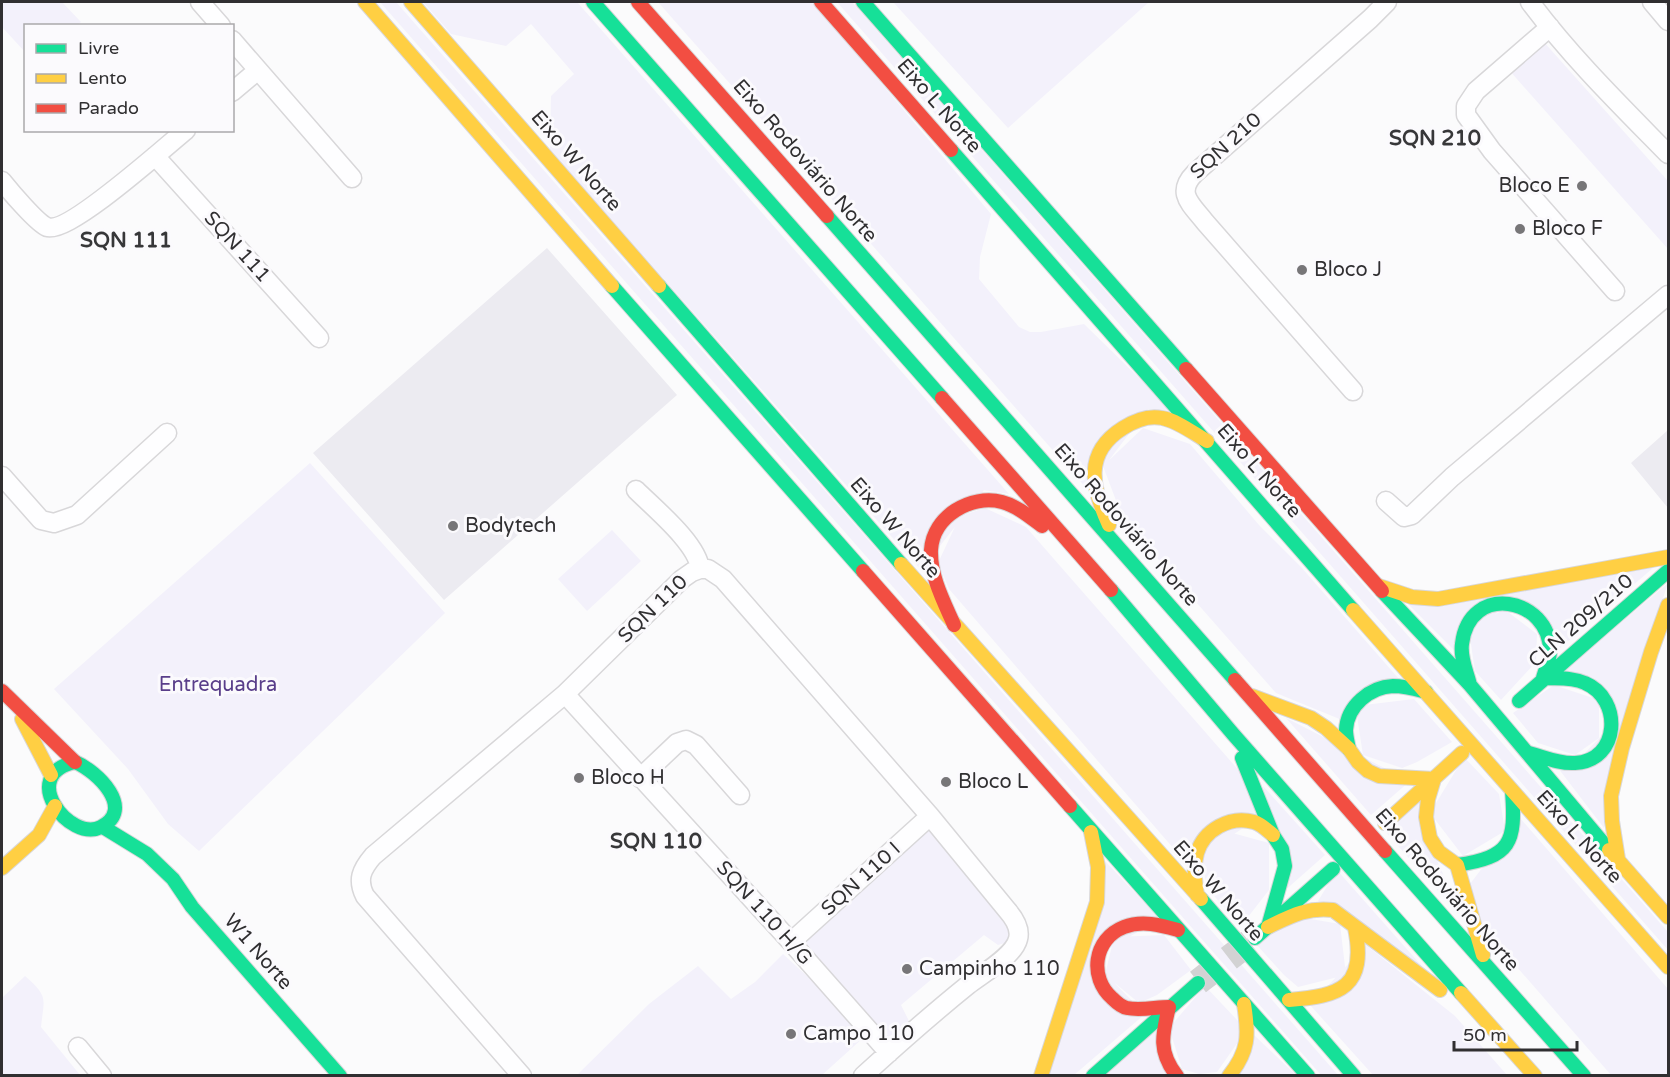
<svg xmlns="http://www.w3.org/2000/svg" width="1670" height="1077" font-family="'Varela Round',sans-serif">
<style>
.built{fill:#ecebf1}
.green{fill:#f3f1fb}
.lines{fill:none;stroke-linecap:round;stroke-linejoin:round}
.secondary-tunnel{stroke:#d2d2d3;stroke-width:26;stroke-dasharray:26 13;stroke-linecap:butt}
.street-casing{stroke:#d8d7d9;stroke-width:21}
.fast-casing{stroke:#d8d7d9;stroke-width:16}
.slow-casing{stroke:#d8d7d9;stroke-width:16}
.jam-casing{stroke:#d8d7d9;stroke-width:16}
.street{stroke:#fefeff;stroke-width:18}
.fast{stroke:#16e098;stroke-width:14}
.slow{stroke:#ffcf43;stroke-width:14}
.jam{stroke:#f24e42;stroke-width:14}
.poi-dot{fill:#777678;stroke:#fbfafd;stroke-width:2}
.labels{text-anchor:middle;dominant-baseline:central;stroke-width:6;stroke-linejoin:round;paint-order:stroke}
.street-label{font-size:20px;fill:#302f31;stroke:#fbfafd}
.poi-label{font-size:20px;fill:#302f31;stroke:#fbfafd;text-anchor:start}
.park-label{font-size:20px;fill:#593e8a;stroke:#fbfafd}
.neighbourhood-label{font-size:21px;font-weight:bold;fill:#373739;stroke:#fbfafd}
</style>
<rect width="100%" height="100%" fill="#fbfbfc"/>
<path class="built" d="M547,248L677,395L444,600L313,453Z
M1668,430V508L1631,463Z"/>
<path class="green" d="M2,2H62L81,22L77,25L26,26L25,52L2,27Z
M380,2H396L1338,1075H1321Z
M423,2H577L1009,494L984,490L921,570L550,150L551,96L574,74L531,24L506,46L451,34Z
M658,2H813L991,214L980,257L979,279L1019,327L1030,332H1041L1084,324L1175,413L1148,409L1087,489Z
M837,2H852L1668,932V950Z
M893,2H1149L1008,128Z
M1543,41L1668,181V249L1509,70Z
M1143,428L1190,444L1259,525L1301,567L1399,679L1342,720L1276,693L1123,519L1103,466Z
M310,463L445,613L199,851L168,824L128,769L54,689Z
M985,508L1026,527L1241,773L1259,818L1187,864L949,589L938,563L960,516Z
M612,530L641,561L587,611L558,579Z
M1660,562L1552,655L1514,598L1454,650L1400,596Z
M1668,583L1619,734L1604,828L1558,768H1570L1618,719L1564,671Z
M1504,609L1537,634L1536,662L1501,700L1475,671L1469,631Z
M1554,685L1599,700V738L1575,755L1538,743L1513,713Z
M1414,699L1452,742L1417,762L1402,768L1363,755L1357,716L1364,705Z
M1286,718L1410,781L1371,815Z
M1464,757L1499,794L1505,831L1463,856L1430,813Z
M1263,786L1325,855L1282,893Z
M1422,794L1436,858L1463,919L1383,829Z
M1520,818L1668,989V1075H1611L1483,928L1470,884Z
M930,826L1012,929L1008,942L998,945L984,935L901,1005L911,1025L888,1037L797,942Z
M1225,831L1269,843V890L1241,926L1207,888L1201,857Z
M1105,861L1160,919L1091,959L1145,1014L1074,1075L1048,1076Z
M1337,870L1435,981L1318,901Z
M1299,917L1340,924L1346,975L1298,987L1284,975L1255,943Z
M1164,935L1191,970L1157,995L1139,1003L1105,975L1114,937Z
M1366,945L1455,1016L1507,1075H1373L1310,1005Z
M783,954L834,1001L863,1038L822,1075L576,1076L649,1004L698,966L731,999L755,982Z
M25,976C49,997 44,998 41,1027L80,1075H2V998Z
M1205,986L1239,1022L1243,1035L1217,1072L1199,1074L1182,1069L1169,1028Z
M1157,1027L1173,1075L1102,1076Z
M1254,1035L1297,1076H1237Z"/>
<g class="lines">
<path class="secondary-tunnel" d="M1198,982L1255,938"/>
<defs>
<path id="street" d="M200,2L221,26
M1530,2C1571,57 1620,105 1668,154
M1652,2L1668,21
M1550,27L1476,91L1466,106V115L1492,151L1615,291
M232,40L352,178
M232,92L258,70
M155,156L319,338
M2,181C10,191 37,223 47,227C69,234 165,147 186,130
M1353,391L1205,222C1191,204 1175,193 1195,173L1370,19L1387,2
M2,476L41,520L54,523L77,515L167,433
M636,490C654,508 698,544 700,569
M1386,501L1404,517L1412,515L1452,477L1668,295
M565,694L791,942L889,1053
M640,778L677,743L686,740L696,745L740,795
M791,942L930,816
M78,1047L102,1076
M522,1076L365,896C357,880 361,870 373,856L565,694L682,579L692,572L700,569H708L723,579L930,816L1007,910C1014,918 1021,928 1018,939C1014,956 982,974 968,985C932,1014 897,1045 863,1076"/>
<path id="fast" d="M593,2L942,398
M863,2L1186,369
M951,150L1353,610
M827,216L1235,680
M612,286L863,571
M659,286L901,564
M1111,590L1233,734L1461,993
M1382,591L1470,685L1609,850
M1470,685C1467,672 1460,658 1462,644C1469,582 1550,597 1550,651C1550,660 1545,670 1543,678C1557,679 1572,677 1585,683C1623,699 1620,761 1575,763C1559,764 1544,757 1529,753
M1519,701L1668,571
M1349,749C1348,743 1346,737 1346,730C1347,706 1370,687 1393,686C1405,686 1415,689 1426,692
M1242,758L1273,835L1282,849L1285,866L1268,927
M75,762C97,771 136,809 101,827C70,843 17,775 75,762Z
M1070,806L1308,1076
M103,827L147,854L173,879L192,907L340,1076
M1385,851L1584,1076
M1457,865C1511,857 1516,843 1512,791
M1201,899L1354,1076
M1255,938L1333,869
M1093,1076L1198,983"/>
<path id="slow" d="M365,2L612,286
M411,2L659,286
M1109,525C1092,488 1083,453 1123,428C1134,421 1148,415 1162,418C1178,421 1193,433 1207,441
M901,564L1201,899
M1379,586L1412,597L1438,599L1668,557
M1353,610L1668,967
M1252,696L1311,718L1326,728L1349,749L1358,762L1368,771L1379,776L1434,779L1428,799L1426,817L1430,838L1439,852L1457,865L1483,955
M22,719L51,775
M1385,823L1462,753
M1609,850L1668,917
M1618,859L1612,821L1611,796L1622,748L1651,652L1668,605
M2,868L39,835L55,806
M1197,895C1195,881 1193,867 1197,853C1204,830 1230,815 1254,822C1261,824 1267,830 1273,835
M1268,927C1291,916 1307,907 1333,910L1440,990
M1461,993L1535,1076
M1289,1000C1341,996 1367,987 1355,928
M1041,1076L1097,902L1098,867L1091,832
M1229,1076C1249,1051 1249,1035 1244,1004"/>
<path id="jam" d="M638,2L827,216
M821,2L951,150
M1186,369L1382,591
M942,398L1111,590
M863,571L1070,806
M954,625C944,602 930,576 931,550C933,516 971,494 1002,502C1017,506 1030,517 1042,526
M1235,680L1385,851
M2,691L75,762
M1177,1076C1158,1052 1162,1035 1169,1007C1156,1007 1140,1011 1127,1008C1122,1007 1116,1002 1112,998C1089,978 1093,939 1124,927C1142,920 1160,925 1178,930"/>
</defs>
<use href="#street" class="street-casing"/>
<use href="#fast" class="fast-casing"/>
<use href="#slow" class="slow-casing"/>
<use href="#jam" class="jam-casing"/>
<use href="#street" class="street"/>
<use href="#fast" class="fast"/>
<use href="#slow" class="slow"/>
<use href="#jam" class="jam"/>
</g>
<g class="poi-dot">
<circle cx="1582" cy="186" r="6"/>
<circle cx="1520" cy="229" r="6"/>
<circle cx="1302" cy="270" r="6"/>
<circle cx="453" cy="526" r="6"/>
<circle cx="579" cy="778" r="6"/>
<circle cx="946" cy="782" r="6"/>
<circle cx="907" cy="969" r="6"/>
<circle cx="791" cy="1034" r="6"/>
</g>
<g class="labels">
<g class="street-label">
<text transform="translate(939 106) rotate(49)">Eixo L Norte</text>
<text transform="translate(1226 146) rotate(-42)">SQN 210</text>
<text transform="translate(576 161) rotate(49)">Eixo W Norte</text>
<text transform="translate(805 161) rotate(49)">Eixo Rodoviário Norte</text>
<text transform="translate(237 247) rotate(48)">SQN 111</text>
<text transform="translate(1259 471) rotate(49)">Eixo L Norte</text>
<text transform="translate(1126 525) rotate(49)">Eixo Rodoviário Norte</text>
<text transform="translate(895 528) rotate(49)">Eixo W Norte</text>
<text transform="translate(653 609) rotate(-44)">SQN 110</text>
<text transform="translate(1581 621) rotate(-41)">CLN 209/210</text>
<text transform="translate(1579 837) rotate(48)">Eixo L Norte</text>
<text transform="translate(861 879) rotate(-42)">SQN 110 I</text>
<text transform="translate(1447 890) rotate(49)">Eixo Rodoviário Norte</text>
<text transform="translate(1218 891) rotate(49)">Eixo W Norte</text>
<text transform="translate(764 913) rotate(48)">SQN 110 H/G</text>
<text transform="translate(258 952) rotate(49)">W1 Norte</text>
</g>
<g class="poi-label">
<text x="1570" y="186" text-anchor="end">Bloco E</text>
<text x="1532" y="229">Bloco F</text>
<text x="1314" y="270">Bloco J</text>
<text x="465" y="526">Bodytech</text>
<text x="591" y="778">Bloco H</text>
<text x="958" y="782">Bloco L</text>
<text x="919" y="969">Campinho 110</text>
<text x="803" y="1034">Campo 110</text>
</g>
<g class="park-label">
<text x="218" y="685">Entrequadra</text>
</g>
<g class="neighbourhood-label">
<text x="1435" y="138">SQN 210</text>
<text x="126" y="240">SQN 111</text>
<text x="656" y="841">SQN 110</text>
</g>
</g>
<rect width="1670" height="1077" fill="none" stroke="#302f31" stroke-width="6"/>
<rect x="24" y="24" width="210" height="108" fill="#fbfafd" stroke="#aaa9ab" stroke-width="1.5"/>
<rect x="36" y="44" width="30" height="9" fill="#16e098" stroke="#aaa9ab" stroke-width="1.5"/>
<text x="78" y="54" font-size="18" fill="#302f31">Livre</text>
<rect x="36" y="74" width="30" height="9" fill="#ffcf43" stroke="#aaa9ab" stroke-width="1.5"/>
<text x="78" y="84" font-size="18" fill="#302f31">Lento</text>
<rect x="36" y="104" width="30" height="9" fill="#f24e42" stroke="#aaa9ab" stroke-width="1.5"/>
<text x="78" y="114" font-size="18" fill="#302f31">Parado</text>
<path d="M1454 1041v9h123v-9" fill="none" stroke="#302f31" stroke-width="3"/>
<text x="1463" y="1041" font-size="18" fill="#302f31" stroke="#fbfafd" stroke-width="4.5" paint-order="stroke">50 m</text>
</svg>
